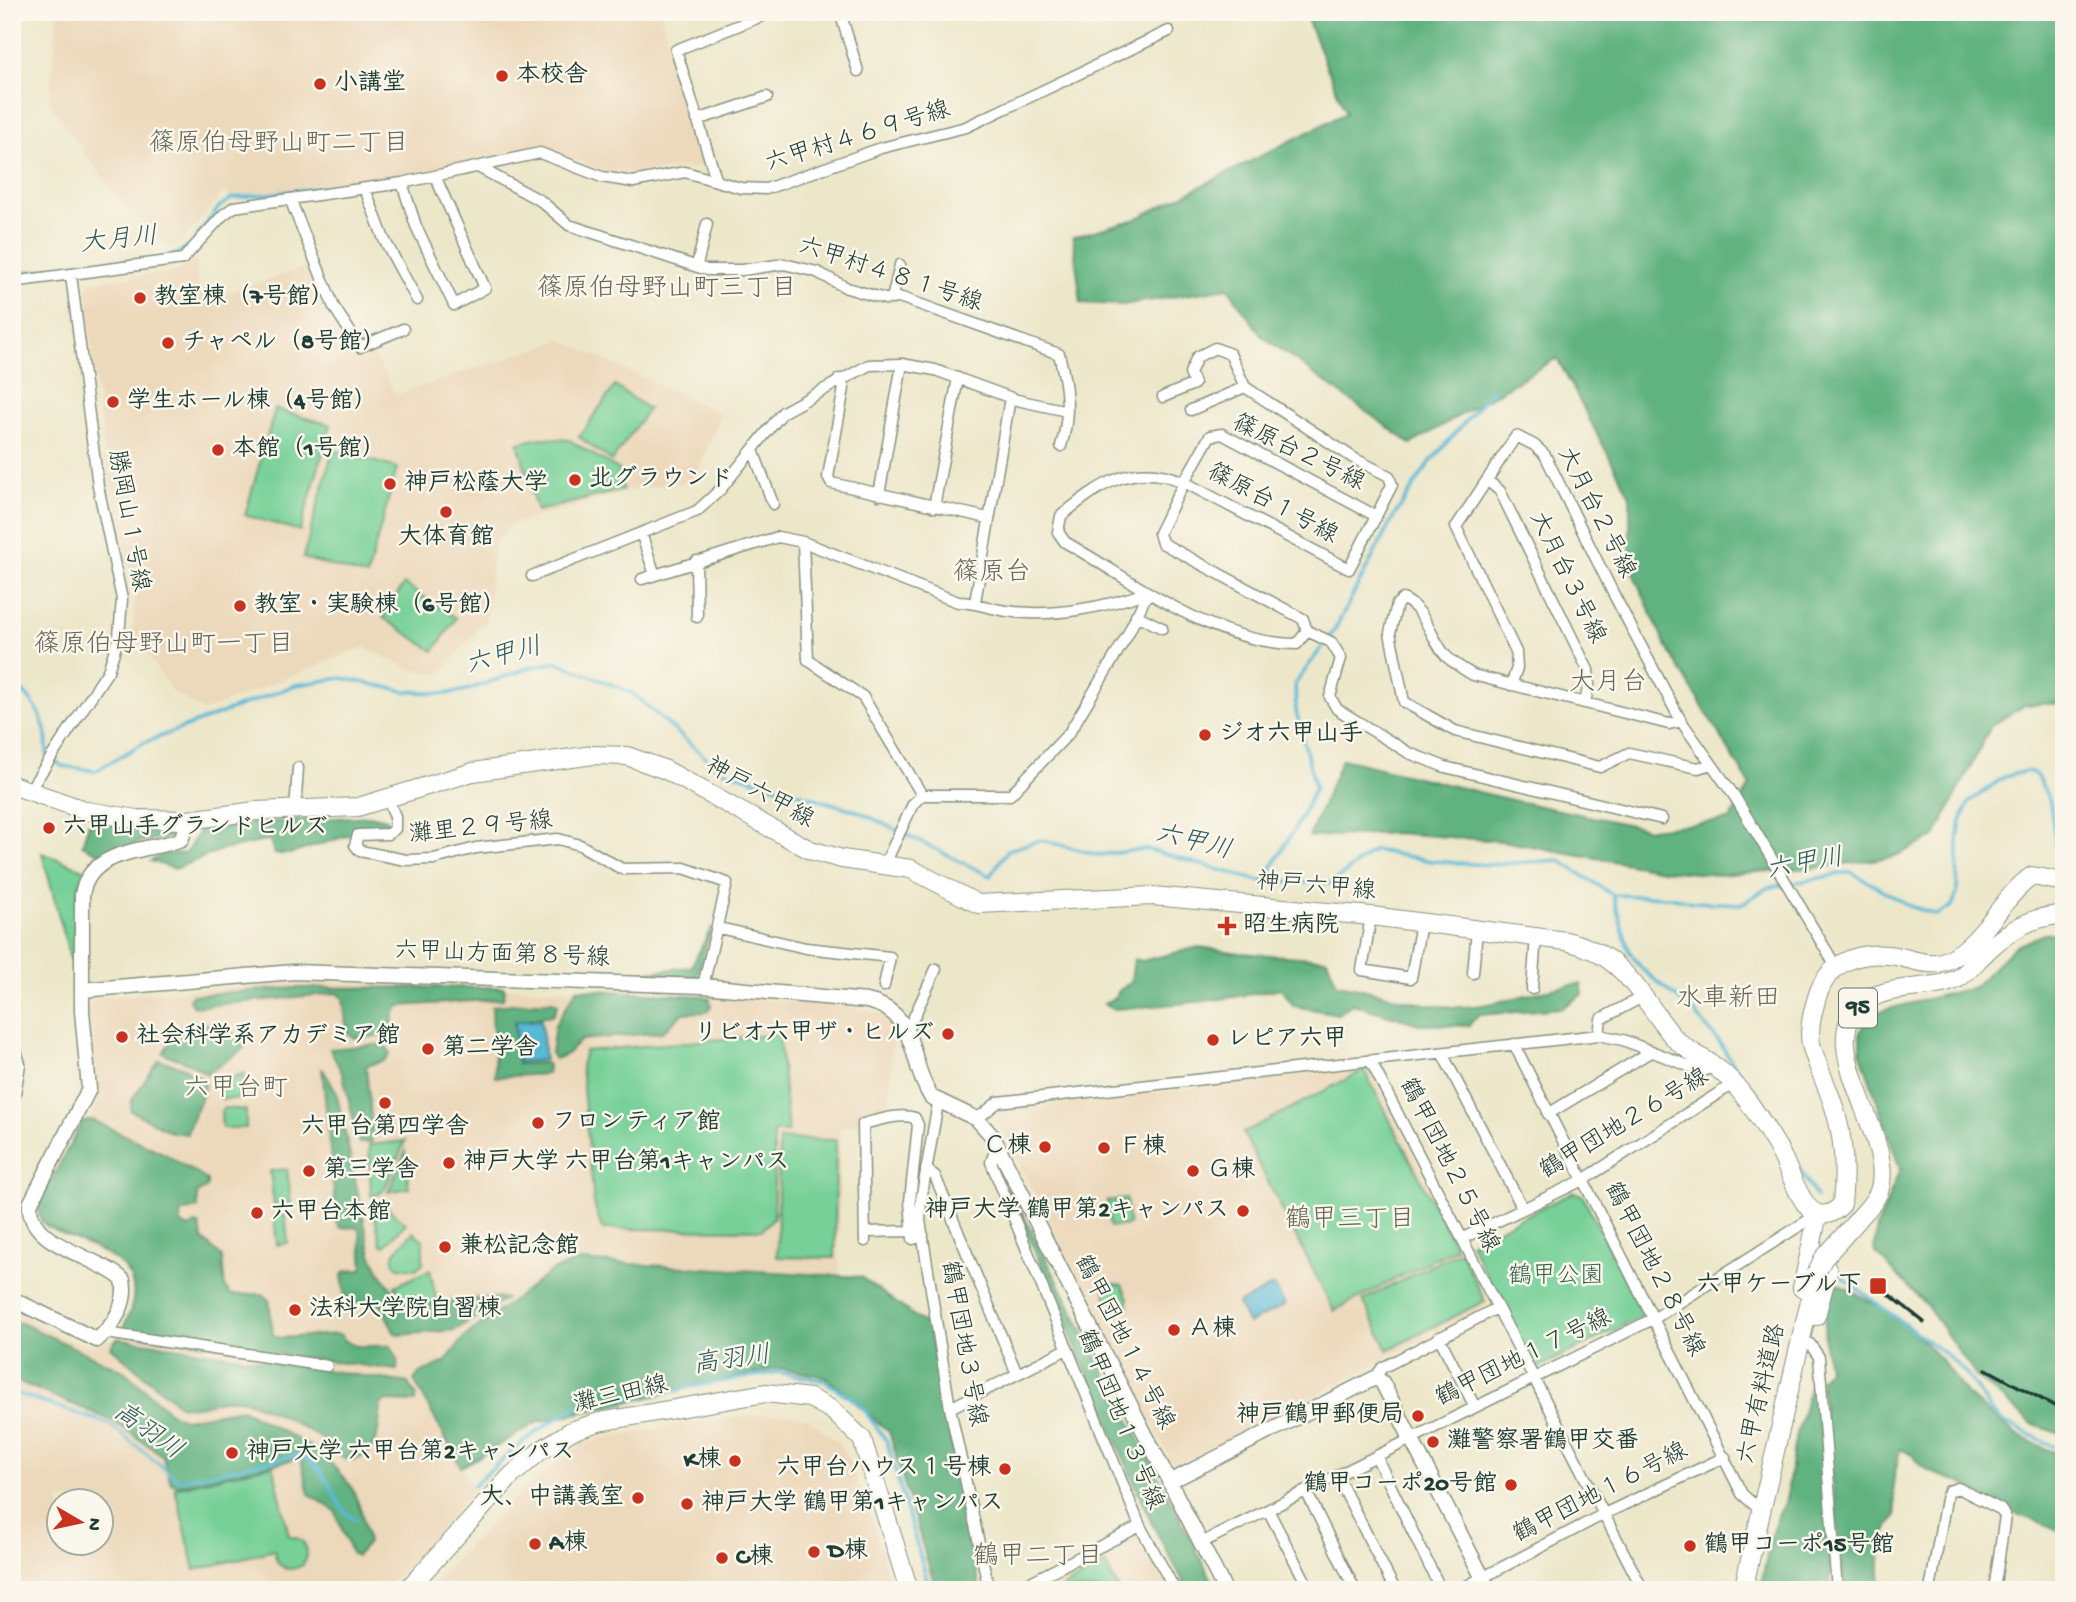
<svg xmlns="http://www.w3.org/2000/svg" width="2076" height="1602" font-family="'Gochi Hand','Klee One',sans-serif">
<style>
.built{fill:#ecd8ba;fill-rule:evenodd}
.green{fill:#76d097;stroke:#4a8666;stroke-width:2}
.forest{fill:#60b280;stroke:#40785a;stroke-width:2}
.water{fill:#59b9d7;stroke:#3c7b86;stroke-width:2}
.lines{fill:none;stroke-linecap:round;stroke-linejoin:round}
.stream{stroke:#59b9d7;stroke-width:3.5}
.minor-casing{stroke:#86927f;stroke-width:13}
.tertiary-casing{stroke:#86927f;stroke-width:17}
.primary-casing{stroke:#86927f;stroke-width:20}
.minor{stroke:#fff;stroke-width:10}
.tertiary{stroke:#fff;stroke-width:14}
.primary{stroke:#fff;stroke-width:18}
.rail{stroke:#1f3d34;stroke-width:3.5}
.primary-bridge-casing{stroke:#86927f;stroke-width:20;stroke-linecap:butt}
.primary-bridge{stroke:#fff;stroke-width:18}
.poi-dot{fill:#c8321e;stroke:#fbf7ec;stroke-width:2.5}
.labels{text-anchor:middle;dominant-baseline:central;stroke-width:5;stroke-linejoin:round;paint-order:stroke}
.shield{fill:#fbf7ec;stroke:#61756b;stroke-width:2}
.shield-label{font-size:23px;font-weight:bold;fill:#1f3d34}
.poi-label{font-size:24px;font-weight:bold;fill:#1f3d34;stroke:#fbf7ec;text-anchor:start}
.street-label{font-size:24px;fill:#1f3d34;stroke:#fbf7ec}
.park-label{font-size:24px;fill:#35624d;stroke:#fbf7ec}
.neighbourhood-label{font-size:26px;fill:#656859;stroke:#fbf7ec}
.water-label{font-size:26px;font-style:italic;fill:#2e5c5d;stroke:#fbf7ec}
</style>
<rect width="100%" height="100%" fill="#fbf7ec"/>
<filter id="ink" filterUnits="userSpaceOnUse"><feTurbulence type="fractalNoise" baseFrequency=".0143" numOctaves="2"/><feDisplacementMap in="SourceGraphic" scale="14" xChannelSelector="R" yChannelSelector="G"/><feConvolveMatrix kernelMatrix="1 2 1 2 8 2 1 2 1" color-interpolation-filters="sRGB"/></filter>
<filter id="wash" filterUnits="userSpaceOnUse"><feTurbulence type="fractalNoise" baseFrequency=".00686" numOctaves="4" result="noise"/><feDisplacementMap in="SourceGraphic" scale="28" xChannelSelector="R" yChannelSelector="G"/><feGaussianBlur stdDeviation="1.57" result="paint"/><feColorMatrix in="noise" values="0 0 0 0 0 0 0 0 0 0 0 0 0 0 0 0 0 1.4 0 .05"/><feComposite in="paint" operator="in"/></filter>
<g filter="url(#wash)">
<rect width="100%" height="100%" fill="#ede7ca"/>
<path class="built" d="M58,12H661L668,45L705,159L703,168L683,167L635,176L604,171L539,145L364,185L362,180L229,196L224,192L181,243L170,247L118,199L49,102Z
M195,260L199,291L216,297L312,265L333,311L358,355L372,350L395,395L562,340L721,414L694,482L644,487L509,525L494,546L486,621L440,675L408,668L364,647L204,711L171,691L133,632L135,585L124,551L103,444L86,288L90,282L177,271Z
M289,981L701,994L849,1007L885,1015L893,1026L889,1115L840,1127L839,1276L578,1258L551,1269L462,1336L444,1360L411,1378L474,1490L414,1560L381,1590H12V1309L64,1338L92,1346L116,1338L131,1312L135,1292L131,1276L122,1265L48,1228L38,1215L39,1199L81,1121L91,1119L98,1100L87,1007L96,998ZM60,1500H102V1542H60Z
M1366,1068L1371,1071L1489,1302L1486,1307L1180,1464L1171,1462L997,1120L1000,1110Z
M782,1413L807,1418L838,1442L849,1460L872,1521L893,1590H427L525,1487L578,1446L608,1437L708,1420Z
M1135,1535L1141,1538L1169,1590H1031Z"/>
<path class="green" d="M615,386L648,409L612,461L579,437Z
M275,409L331,425L300,531L245,515Z
M541,438L569,440L619,470L623,490L537,511L518,443Z
M333,450L397,468L367,576L303,558Z
M404,584L456,618L434,651L383,618Z
M42,853L86,870L78,889L73,969Z
M779,1034L788,1132H774V1217L762,1230L602,1229L594,1204L581,1066L585,1051Z
M1364,1070L1456,1248L1334,1311L1243,1133Z
M244,1073L245,1098L221,1099L222,1082Z
M224,1108L246,1110V1128H222L221,1112Z
M779,1139L836,1140L835,1258L777,1257Z
M405,1141L385,1189L379,1194L371,1196L369,1145Z
M405,1152L409,1188L388,1192Z
M287,1169L291,1204L274,1206L270,1171Z
M1573,1192L1582,1195L1643,1316L1538,1368L1532,1365L1470,1243Z
M1126,1199L1129,1225L1110,1227L1107,1201Z
M381,1203L406,1223L385,1246L381,1244L372,1204Z
M285,1214L288,1243L277,1245L274,1215Z
M413,1232L423,1240V1263L416,1269L398,1267L393,1261L395,1252Z
M1460,1251L1485,1301L1388,1350L1363,1300Z
M430,1270L437,1303L419,1305L403,1301L395,1286Z
M1110,1283L1122,1285L1128,1298V1307L1117,1308L1106,1297L1104,1289Z
M273,1465L289,1536C305,1538 312,1551 303,1565C287,1574 276,1567 274,1550L195,1570L175,1488Z
M1105,1564L1119,1590H1058Z"/>
<path class="forest" d="M1304,12H2064V703L2025,705L1991,726L1935,837L1893,857L1823,867L1718,875L1662,870L1502,841L1396,833L1309,837L1342,759L1516,801L1650,829L1730,820L1750,785L1666,646L1630,566V496L1557,358L1411,444L1262,336L1228,288L1122,305L1081,303L1073,237L1136,219L1346,113Z
M373,816L387,819L389,825L384,829H358L352,834L291,854H274L270,840L221,850L175,869L151,861L164,854L186,853L200,830L261,822Z
M89,823L176,829L173,837L143,841L104,856L82,845Z
M712,927L697,977L621,975L691,967Z
M2064,932V1435L2034,1425L1976,1376L1927,1306L1874,1251L1877,1227L1900,1169L1860,1051V1032L1869,1014L1974,987L2014,947L2044,934Z
M1199,947L1240,953L1327,959L1337,984C1377,990 1413,1006 1454,1007C1498,1008 1537,988 1581,984L1583,994L1562,1008L1478,1015L1468,1026L1419,1024L1352,1004L1338,1014L1294,1006L1281,988C1225,1001 1170,1005 1113,1009L1104,1003L1115,998L1119,991L1131,982L1134,959L1142,961Z
M503,987L505,990L503,999L399,1006L394,1014L391,1031L385,1036L353,1038L347,1032L343,998L338,993L193,1007L189,999L192,995L293,988Z
M577,989L703,996L710,999L711,1007L707,1012L683,1013L662,1032L581,1040L567,1054L555,1059L551,1053L555,1025Z
M552,1001L558,1004L553,1015L514,1022L518,1064L545,1063L548,1065L547,1074L495,1077L492,1006Z
M192,1022L223,1026L244,1041V1048L207,1074L191,1064L163,1053L180,1027Z
M382,1044L387,1047L390,1054L385,1060L366,1066L373,1136L371,1142L359,1143L343,1075L330,1049Z
M159,1060L183,1067L205,1081C204,1102 191,1114 187,1134L171,1132L131,1111V1101Z
M322,1068L336,1091L371,1254C407,1337 442,1291 506,1299L455,1330L399,1335L394,1332L382,1306L374,1302L350,1303L345,1298L342,1275L346,1271L360,1270L363,1266L360,1230L355,1227L341,1228L337,1223Z
M92,1120L165,1154L207,1180V1187L197,1193L198,1208L182,1212L180,1223L189,1228L196,1224L200,1226L202,1239L222,1257L225,1287L231,1295L263,1294L269,1300L273,1335L280,1338L336,1334L341,1335C351,1353 374,1344 391,1346L398,1360L397,1370L120,1333C161,1262 102,1254 48,1227L41,1221L37,1207L82,1122Z
M999,1168L1217,1590H1188L1151,1522Z
M578,1261L861,1277L928,1326L980,1590H936L889,1432L826,1377L778,1368L538,1422L461,1467L414,1380L420,1373L445,1362L464,1337L552,1271Z
M1838,1284L1886,1310L1914,1332L1946,1365L1966,1394L2016,1435L2064,1457V1534C2045,1521 2024,1518 2004,1509C1990,1503 1980,1492 1967,1486C1949,1477 1920,1474 1912,1454L1900,1449L1893,1483L1896,1515C1875,1544 1881,1557 1880,1590H1845L1820,1380L1828,1370C1824,1339 1819,1311 1838,1284Z
M12,1322L21,1323L124,1371L172,1414L184,1419L242,1409L322,1453L351,1486L361,1510L368,1543L356,1556L351,1553L335,1511L309,1494L301,1460L296,1459L177,1486L171,1483L162,1455L113,1421L12,1379Z
M117,1338L408,1383L417,1396L415,1402L385,1401L381,1404C379,1425 380,1457 351,1460C342,1461 337,1450 330,1445C306,1427 271,1409 243,1400C221,1394 202,1411 179,1405L111,1347Z
M1813,1377L1822,1441L1831,1590H1760L1773,1528L1787,1496L1794,1445Z"/>
<path class="water" d="M541,1020L545,1060L518,1062L515,1022Z
M1274,1285L1285,1305L1248,1324L1238,1304Z"/>
<g class="lines">
<path class="stream" d="M195,239L219,207L232,198L362,183
M173,256L187,247
M23,272L134,260
M12,684C29,692 43,716 46,735C47,742 46,749 48,757L62,766L96,771L143,743L296,685L342,678L405,691L445,694L467,690L529,668L557,662L632,693L719,769L860,812L990,876L1008,850L1041,840L1099,855L1146,849L1263,882L1332,883L1374,850L1432,861L1487,865L1559,860L1613,895L1670,897L1693,902L1742,904L1767,888L1851,872L1910,906L1937,915L1952,906L1957,893L1958,840L1961,821L1969,802L2004,777L2026,771L2034,773L2040,781L2050,802L2056,847L2064,853
M1264,881L1302,816L1315,787L1296,711L1295,684L1334,631L1393,518L1428,465L1492,390
M1613,896L1629,951L1642,969L1694,1012L1719,1042L1749,1088
M1777,1129L1816,1197
M1835,1272L1949,1357L1968,1376L1990,1409L2003,1422L2064,1451
M12,1392L109,1424L179,1480L299,1455C333,1468 333,1512 356,1519
M473,1486C507,1455 539,1426 581,1405L778,1372L825,1381L861,1405L887,1442L930,1590"/>
</g>
</g>
<g filter="url(#ink)">
<g class="lines">
<defs>
<path id="minor" d="M840,12L858,71
M697,120L767,97
M478,167L541,201L569,225L707,270H742L784,264L817,272L847,288L885,299L902,298L1059,354C1067,385 1071,415 1061,446
M716,179L676,50L772,12
M402,183L416,226L454,305L485,288L435,176
M365,189L384,239L417,300
M290,199L334,307L360,347L403,329
M697,265L707,224
M12,282L183,259L223,215L234,207L402,183L540,153L602,177L633,182L685,172L741,188L766,189L881,148L966,127L1169,31
M892,299L900,265
M839,379L844,388L828,477L831,483L988,518
M1163,397L1194,384L1190,373L1197,357L1215,348L1230,354L1245,387L1355,459L1389,476L1392,485L1349,569L1184,482L1159,533L1162,543L1303,619L1307,631L1297,644C1211,643 1137,583 1065,542L1058,532L1061,516C1100,484 1133,460 1184,482L1210,436L1222,434L1376,516
M1191,410L1245,387
M753,450L773,504
M1487,480L1500,491L1588,670L1589,685L1585,702
M879,495L902,364
M934,507L958,378
M641,533L655,575
M803,542L808,660L863,697L922,795
M696,561L697,617
M532,576L697,511L720,490L783,412L869,365L902,364L935,370L1017,400L1067,411
M642,579L778,537L803,542L958,602C976,602 990,609 1007,611C1052,618 1106,607 1148,592
M975,602L1010,398
M1136,615L1162,628
M1307,631L1331,642L1341,658L1330,697L1337,709L1409,753L1445,767L1662,819
M1511,685L1517,668L1516,652L1456,527L1516,436L1534,445L1545,455L1613,593L1681,721L1735,797L1835,965
M1681,721L1669,724L1473,675C1463,669 1454,664 1446,656C1430,638 1426,609 1403,599L1397,604L1390,633L1404,702L1455,731L1600,767L1629,753L1698,768L1711,764
M29,791L108,671L119,636L122,599L98,486L71,275
M922,795H1010L1069,733L1127,636L1148,592
M388,800L395,816V829L388,834L358,835L355,845L360,851L406,860L434,859L476,848L558,839L580,845L622,869L684,868L727,883L703,986
M295,810L298,768
M885,864L913,804L922,795
M1371,916L1362,970L1411,978L1421,923
M719,928L806,948L890,957L884,986
M1473,973L1477,930
M1532,989L1536,936
M907,1032L936,969
M1599,1035L1601,1019L1644,996
M1514,1044L1742,1494L1760,1510
M1442,1053L1523,1209
M1370,1060L1643,1590
M938,1103L921,1200L920,1220L950,1408L989,1590
M1548,1114L1652,1051
M977,1119L998,1102L1599,1035L1623,1040L1701,1071L1716,1067
M997,1146L991,1162L1140,1526L1175,1590
M926,1169L935,1176L1017,1374
M865,1232L913,1231
M1463,1238L1583,1180L1733,1084
M865,1241L863,1124C879,1120 900,1113 915,1118L918,1125L910,1201L913,1239L923,1235
M106,1333L327,1366
M1439,1337L1475,1407
M1810,1344L1819,1357L1837,1590
M1375,1378L1382,1368L1497,1308
M950,1408L1067,1349
M1376,1456L1441,1590
M1337,1476L1395,1590
M1306,1491L1355,1590
M1268,1510L1310,1590
M1201,1543L1655,1318L1818,1214
M1015,1590L1140,1526
M1459,1590L1604,1514L1725,1457
M1930,1590L1946,1499L1949,1491L1958,1488L2000,1509L2005,1516L1994,1590"/>
<path id="tertiary" d="M82,990L294,972L703,986L867,1001C919,1012 908,1061 931,1097L977,1119L993,1137L1225,1590
M12,1045L18,1064L12,1099
M12,1299L97,1340C114,1325 128,1303 123,1280C97,1255 27,1246 30,1204L89,1089L82,1011V895C89,849 147,851 181,840L188,820
M1169,1482L1375,1378L1382,1382L1489,1590"/>
<path id="primary" d="M12,785L87,811L137,819L188,820L256,811L358,807L473,772L593,755L627,756L666,770L810,850L842,859L911,869L978,904L1153,896L1371,916L1566,941C1623,954 1637,991 1670,1033C1682,1049 1702,1056 1717,1068C1742,1087 1762,1122 1778,1148C1787,1164 1798,1198 1810,1209C1821,1219 1834,1214 1842,1204C1845,1175 1844,1141 1836,1114C1830,1090 1817,1068 1811,1044C1808,1028 1813,1011 1817,997C1827,964 1855,952 1888,955C1906,956 1927,968 1945,961C1982,947 2000,898 2032,876L2064,882
M1856,1222C1864,1212 1877,1201 1880,1188C1895,1133 1805,1036 1869,999C1895,984 1930,991 1957,979C1966,974 1974,964 1981,957C2003,934 2030,915 2064,915
M1802,1288L1818,1214
M1816,1316L1828,1271L1816,1252
M407,1590L511,1476L540,1451L571,1431L599,1422L766,1393L810,1398L832,1410L862,1439L909,1590
M1743,1590L1816,1274"/>
</defs>
<use href="#minor" class="minor-casing"/>
<use href="#tertiary" class="tertiary-casing"/>
<use href="#primary" class="primary-casing"/>
<use href="#minor" class="minor"/>
<use href="#tertiary" class="tertiary"/>
<use href="#primary" class="primary"/>
<path class="rail" d="M1881,1288L1924,1322
M1986,1369L2064,1411"/>
<defs>
<path id="primary-bridge" d="M1816,1274L1823,1259L1856,1222"/>
</defs>
<use href="#primary-bridge" class="primary-bridge-casing"/>
<use href="#primary-bridge" class="primary-bridge"/>
</g>
</g>
<g class="poi-dot">
<circle cx="502" cy="76" r="7"/>
<circle cx="320" cy="84" r="7"/>
<circle cx="140" cy="298" r="7"/>
<circle cx="168" cy="343" r="7"/>
<circle cx="113" cy="402" r="7"/>
<circle cx="218" cy="450" r="7"/>
<circle cx="575" cy="480" r="7"/>
<circle cx="390" cy="484" r="7"/>
<circle cx="446" cy="512" r="7"/>
<circle cx="240" cy="606" r="7"/>
<circle cx="1205" cy="735" r="7"/>
<circle cx="49" cy="828" r="7"/>
<path d="M1223.5 915.5h7v7h7v7h-7v7h-7v-7h-7v-7h7z"/>
<circle cx="948" cy="1034" r="7"/>
<circle cx="122" cy="1037" r="7"/>
<circle cx="1213" cy="1040" r="7"/>
<circle cx="428" cy="1049" r="7"/>
<circle cx="385" cy="1103" r="7"/>
<circle cx="538" cy="1123" r="7"/>
<circle cx="1045" cy="1147" r="7"/>
<circle cx="1104" cy="1148" r="7"/>
<circle cx="449" cy="1163" r="7"/>
<circle cx="309" cy="1171" r="7"/>
<circle cx="1193" cy="1171" r="7"/>
<circle cx="1243" cy="1211" r="7"/>
<circle cx="257" cy="1213" r="7"/>
<circle cx="445" cy="1247" r="7"/>
<rect x="1869" y="1277" width="18" height="18" rx="3.5"/>
<circle cx="295" cy="1310" r="7"/>
<circle cx="1174" cy="1330" r="7"/>
<circle cx="1418" cy="1416" r="7"/>
<circle cx="1433" cy="1442" r="7"/>
<circle cx="232" cy="1453" r="7"/>
<circle cx="735" cy="1461" r="7"/>
<circle cx="1005" cy="1469" r="7"/>
<circle cx="1511" cy="1485" r="7"/>
<circle cx="638" cy="1498" r="7"/>
<circle cx="687" cy="1504" r="7"/>
<circle cx="535" cy="1544" r="7"/>
<circle cx="1690" cy="1546" r="7"/>
<circle cx="814" cy="1552" r="7"/>
<circle cx="722" cy="1558" r="7"/>
</g>
<g class="labels">
<rect class="shield" x="1839" y="988.5" width="38" height="39" rx="5"/>
<g class="shield-label">
<text x="1858" y="1008">95</text>
</g>
<g class="poi-label">
<text x="516" y="76">本校舎</text>
<text x="334" y="84">小講堂</text>
<text x="154" y="298">教室棟（7号館）</text>
<text x="182" y="343">チャペル（8号館）</text>
<text x="127" y="402">学生ホール棟（4号館）</text>
<text x="232" y="450">本館（1号館）</text>
<text x="589" y="480">北グラウンド</text>
<text x="404" y="484">神戸松蔭大学</text>
<text x="446" y="538" text-anchor="middle">大体育館</text>
<text x="254" y="606">教室・実験棟（6号館）</text>
<text x="1219" y="735">ジオ六甲山手</text>
<text x="63" y="828">六甲山手グランドヒルズ</text>
<text x="1243" y="926">昭生病院</text>
<text x="934" y="1034" text-anchor="end">リビオ六甲ザ・ヒルズ</text>
<text x="136" y="1037">社会科学系アカデミア館</text>
<text x="1227" y="1040">レピア六甲</text>
<text x="442" y="1049">第二学舎</text>
<text x="552" y="1123">フロンティア館</text>
<text x="385" y="1128" text-anchor="middle">六甲台第四学舎</text>
<text x="1031" y="1147" text-anchor="end">Ｃ棟</text>
<text x="1118" y="1148">Ｆ棟</text>
<text x="463" y="1163">神戸大学 六甲台第1キャンパス</text>
<text x="323" y="1171">第三学舎</text>
<text x="1207" y="1171">Ｇ棟</text>
<text x="1229" y="1211" text-anchor="end">神戸大学 鶴甲第2キャンパス</text>
<text x="271" y="1213">六甲台本館</text>
<text x="459" y="1247">兼松記念館</text>
<text x="1862" y="1286" text-anchor="end">六甲ケーブル下</text>
<text x="309" y="1310">法科大学院自習棟</text>
<text x="1188" y="1330">Ａ棟</text>
<text x="1404" y="1416" text-anchor="end">神戸鶴甲郵便局</text>
<text x="1447" y="1442">灘警察署鶴甲交番</text>
<text x="246" y="1453">神戸大学 六甲台第2キャンパス</text>
<text x="721" y="1461" text-anchor="end">K棟</text>
<text x="991" y="1469" text-anchor="end">六甲台ハウス１号棟</text>
<text x="1497" y="1485" text-anchor="end">鶴甲コーポ20号館</text>
<text x="624" y="1498" text-anchor="end">大、中講義室</text>
<text x="701" y="1504">神戸大学 鶴甲第1キャンパス</text>
<text x="549" y="1544">A棟</text>
<text x="1704" y="1546">鶴甲コーポ15号館</text>
<text x="828" y="1552">D棟</text>
<text x="736" y="1558">C棟</text>
</g>
<g class="street-label">
<text transform="translate(858 138) rotate(-17)">六甲村４６９号線</text>
<text transform="translate(890 276) rotate(18)">六甲村４８１号線</text>
<text transform="translate(1298 454) rotate(26)">篠原台２号線</text>
<text transform="translate(1272 505) rotate(28)">篠原台１号線</text>
<text transform="translate(1595 513) rotate(63)">大月台２号線</text>
<text transform="translate(127 521) rotate(80)">勝岡山１号線</text>
<text transform="translate(1566 578) rotate(64)">大月台３号線</text>
<text transform="translate(759 794) rotate(29)">神戸六甲線</text>
<text transform="translate(481 829) rotate(-6)">灘里２９号線</text>
<text transform="translate(1316 888) rotate(5)">神戸六甲線</text>
<text transform="translate(502 956) rotate(2)">六甲山方面第８号線</text>
<text transform="translate(1625 1125) rotate(-31)">鶴甲団地２６号線</text>
<text transform="translate(1448 1166) rotate(63)">鶴甲団地２５号線</text>
<text transform="translate(1653 1270) rotate(63)">鶴甲団地２８号線</text>
<text transform="translate(1123 1343) rotate(63)">鶴甲団地１４号線</text>
<text transform="translate(962 1344) rotate(80)">鶴甲団地３号線</text>
<text transform="translate(1524 1359) rotate(-26)">鶴甲団地１７号線</text>
<text transform="translate(1763 1394) rotate(-77)">六甲有料道路</text>
<text transform="translate(621 1396) rotate(-13)">灘三田線</text>
<text transform="translate(1119 1420) rotate(68)">鶴甲団地１３号線</text>
<text transform="translate(1601 1494) rotate(-27)">鶴甲団地１６号線</text>
</g>
<g class="park-label">
<text x="1556" y="1277">鶴甲公園</text>
</g>
<g class="neighbourhood-label">
<text x="279" y="145">篠原伯母野山町二丁目</text>
<text x="667" y="290">篠原伯母野山町三丁目</text>
<text x="992" y="574">篠原台</text>
<text x="164" y="646">篠原伯母野山町一丁目</text>
<text x="1608" y="684">大月台</text>
<text x="1728" y="1000">水車新田</text>
<text x="236" y="1090">六甲台町</text>
<text x="1350" y="1221">鶴甲三丁目</text>
<text x="1038" y="1558">鶴甲二丁目</text>
</g>
<g class="water-label">
<text transform="translate(119 242) rotate(-6)">大月川</text>
<text transform="translate(504 658) rotate(-15)">六甲川</text>
<text transform="translate(1193 844) rotate(14)">六甲川</text>
<text transform="translate(1805 866) rotate(-10)">六甲川</text>
<text transform="translate(732 1362) rotate(-8)">高羽川</text>
<text transform="translate(147 1433) rotate(35)">高羽川</text>
</g>
</g>
<rect width="2076" height="1602" fill="none" stroke="#fbf7ec" stroke-width="42"/>
<g transform="translate(80 1522) rotate(99)"><circle r="33" fill="#fbf7ec" stroke="#a3ada2" stroke-width="2"/>
<path d="M0-5L12 26L0 18L-12 26Z" fill="#c8321e"/>
<text y="-10" font-size="19" font-weight="bold" text-anchor="middle" fill="#1f3d34">N</text>
</g>
</svg>
